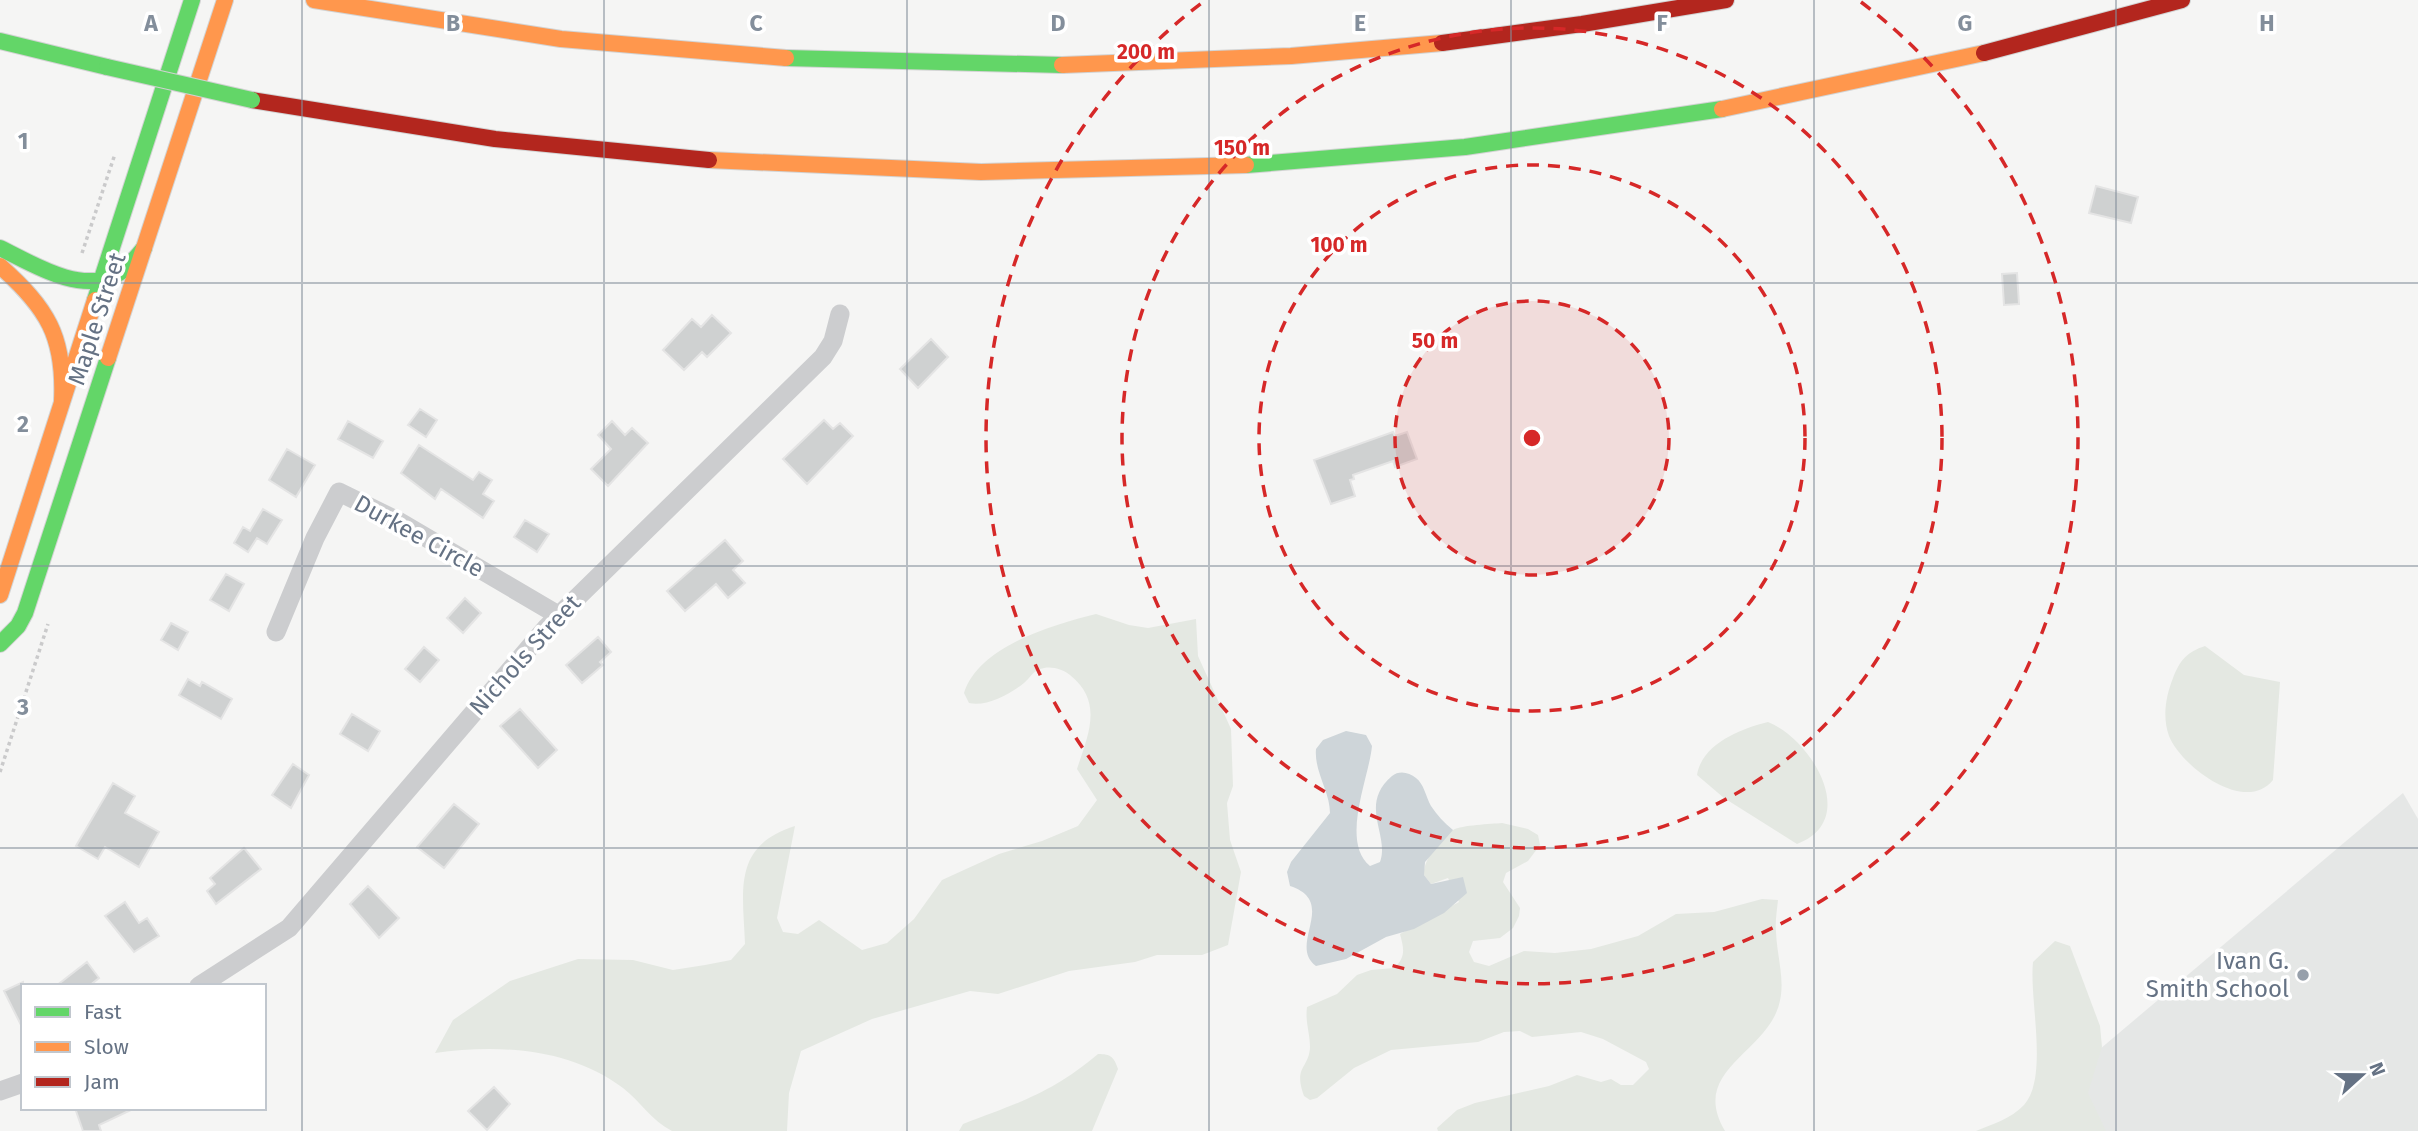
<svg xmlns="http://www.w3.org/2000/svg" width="2418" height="1131" font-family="'Fira Sans',sans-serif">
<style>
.built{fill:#e5e7e6}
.green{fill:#e4e8e2}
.water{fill:#ced5d9}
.building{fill:#cfd1d1;stroke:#e4e4e4;stroke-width:2}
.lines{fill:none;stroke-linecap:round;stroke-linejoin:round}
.fast-casing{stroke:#d2d3d3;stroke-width:18}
.slow-casing{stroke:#d2d3d3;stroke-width:18}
.jam-casing{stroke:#d2d3d3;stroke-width:18}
.path{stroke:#cacacb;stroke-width:3.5;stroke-dasharray:3.5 3.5;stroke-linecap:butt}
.street{stroke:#cccdcf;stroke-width:19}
.fast{stroke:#63d668;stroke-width:16}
.slow{stroke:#ff974d;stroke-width:16}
.jam{stroke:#b3261e;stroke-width:16}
.fast-bridge-casing{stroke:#d1d2d2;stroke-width:18;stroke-linecap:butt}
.fast-bridge{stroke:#63d668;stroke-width:16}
.grid{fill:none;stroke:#838e9b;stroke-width:2;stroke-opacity:0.55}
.ring{fill:none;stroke:#d62828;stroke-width:3.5;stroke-dasharray:12 9}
.poi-dot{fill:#97a0ab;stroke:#fff;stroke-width:2.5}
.labels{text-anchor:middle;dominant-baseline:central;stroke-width:7;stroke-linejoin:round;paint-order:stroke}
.street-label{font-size:24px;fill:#657284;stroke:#fff}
.poi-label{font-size:24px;fill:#657284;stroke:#fff;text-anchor:end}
.grid-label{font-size:23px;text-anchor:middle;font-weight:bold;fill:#838e9b;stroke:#fff;stroke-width:7;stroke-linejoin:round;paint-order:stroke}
.centre{fill:#d62828;stroke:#fff;stroke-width:3.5}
.ring-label{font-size:21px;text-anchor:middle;font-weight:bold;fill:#d62828;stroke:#fff;stroke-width:7;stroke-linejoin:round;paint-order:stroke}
</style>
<rect width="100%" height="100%" fill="#f5f5f4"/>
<path class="built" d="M2403,793L2418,819V1131H2003Z"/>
<path class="green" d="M1096,614L1129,625L1148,628L1196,619L1198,656L1231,729L1233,786L1227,803L1230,840L1241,872L1228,945L1202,955H1157L1135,962L1069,971L998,994L970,991L872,1019L801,1051L789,1093L787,1131H672C652,1121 640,1101 623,1088C570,1048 499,1044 435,1053L453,1020L510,981L578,959L633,960L673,970L705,965L731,960L745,944C743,890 732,846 795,826L777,918L783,932L798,934L819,920L862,950L887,943L914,919L942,880L999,854L1042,841L1078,826L1097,800L1077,769C1088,735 1104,702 1070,675C1063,669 1050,665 1040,669C1032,672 1030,678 1024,683C1010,694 987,707 969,703L964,693C979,646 1052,625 1096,614Z
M2205,646L2244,675L2280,682L2273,780C2245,815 2181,766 2169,736C2162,716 2166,696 2173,678C2180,660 2187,652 2205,646Z
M1768,722C1811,739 1861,820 1797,844L1724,798L1697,775C1702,744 1740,729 1768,722Z
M1502,823L1528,829L1538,835L1540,845L1528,861L1506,873L1503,882L1520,908L1519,916L1513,928L1500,938L1473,941L1469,952L1474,962L1489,966L1524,951L1555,953L1591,949L1638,936L1676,914L1714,912L1762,899L1778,900C1777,910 1775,922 1776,932C1777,960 1788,986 1776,1013C1757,1056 1691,1074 1725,1131H1438L1437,1128L1457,1110L1475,1103L1549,1086L1577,1075L1601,1082L1611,1079L1621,1085H1633L1649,1069L1646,1062L1603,1039L1581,1032L1532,1037L1520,1031L1504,1032L1478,1042L1391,1050L1354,1068L1317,1098L1310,1100L1304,1096C1293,1066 1309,1069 1310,1047C1310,1033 1305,1022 1307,1007L1337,994L1357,975L1371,970L1394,968C1406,957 1404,949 1400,934L1459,902L1448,878L1431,884L1424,875C1422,862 1441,836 1453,830C1462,825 1491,824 1502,823Z
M2055,941L2070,946L2100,1026L2102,1047L2088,1093L2106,1131H1976C1992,1124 2011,1119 2024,1105C2049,1077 2029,1000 2033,962Z
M1098,1054C1111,1054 1114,1057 1118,1069L1092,1131H959L963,1124C1018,1103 1052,1093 1098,1054Z"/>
<path class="water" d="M1346,731L1366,735L1372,746C1369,778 1340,841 1370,866L1380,862C1390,835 1358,805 1392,776C1399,770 1409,772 1416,778C1424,784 1426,797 1431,806C1437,815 1444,823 1453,830L1425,862L1424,875L1431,884L1463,877L1467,893L1444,913L1414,929L1386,937L1346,959L1316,966C1287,945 1339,902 1290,886L1287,872L1291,862L1330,813C1330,791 1314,772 1316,749L1323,740Z"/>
<path class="building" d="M2096,186L2138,197L2131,223L2089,213Z
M2017,273L2019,304L2004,305L2002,274Z
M712,315L731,333L707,357L702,352L684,370L663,350L692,319L701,327Z
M931,339L948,357L918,388L900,369Z
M420,409L437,420L426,437L408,425Z
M824,420L833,429L840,423L853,436L807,484L783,459Z
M348,421L383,441L373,458L338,439Z
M612,421L625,435L632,428L648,443L608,486L591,469L611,449L598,435Z
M1393,432L1395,436L1407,432L1417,459L1395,467L1393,461L1353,475L1354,479L1350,480L1355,496L1331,504L1314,460Z
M419,445L473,480L479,472L492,480L483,494L494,501L483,518L441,489L435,499L401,473Z
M287,449L315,465L296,497L269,480Z
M263,509L282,520L267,544L257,538L248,552L234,543L243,527L250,531Z
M525,520L549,534L537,552L514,537Z
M725,540L743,561L733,570L745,583L728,598L716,584L685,611L667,591Z
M226,574L244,584L229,611L210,600Z
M465,598L481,613L463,633L447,618Z
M171,623L188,632L178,650L161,640Z
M598,637L611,652L600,662L603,665L582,683L566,665Z
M424,647L439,660L420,682L405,669Z
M188,679L200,686L202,682L232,699L221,719L179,695Z
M520,709L557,750L538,768L500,726Z
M352,714L380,731L368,751L340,734Z
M293,764L309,775L291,808L272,795Z
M113,783L135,796L125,813L159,832L139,867L105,847L98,859L76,846Z
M454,804L479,824L444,868L417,847Z
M244,848L261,869L216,904L207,891L215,884L210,878Z
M368,886L399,918L379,938L350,904Z
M125,902L139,923L147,918L159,936L134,952L105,916Z
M87,962L99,978L89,986H56Z
M23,982V1029L4,991Z
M494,1087L510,1104L487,1130L468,1111Z
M75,1108H135L99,1125L101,1131H83Z"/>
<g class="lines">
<defs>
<path id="fast" d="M0,41L107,67
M786,58L1062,65
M1246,165L1465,147L1722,109
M0,248C33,264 79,294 116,275C127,269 136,258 144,248
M95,300L192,0
M0,644L18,626L25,613L108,358"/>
<path id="slow" d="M314,0L561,39L786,58
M1062,65L1291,56L1442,43
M1722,109L1984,53
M709,160L981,172L1246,165
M0,266C47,308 65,336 62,401
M108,358L225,0
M0,595L95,300"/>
<path id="jam" d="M1442,43L1582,24L1726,0
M1984,53L2182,0
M252,100L495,139L709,160"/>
</defs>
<use href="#fast" class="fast-casing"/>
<use href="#slow" class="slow-casing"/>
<use href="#jam" class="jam-casing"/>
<path class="path" d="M82,253L115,154
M0,772L48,624"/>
<path class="street" d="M276,632L315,538L339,492L398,521L558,615
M199,986L289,928L547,627L823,357L833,341L840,314
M0,1091L23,1083"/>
<use href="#fast" class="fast"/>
<use href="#slow" class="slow"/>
<use href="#jam" class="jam"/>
<defs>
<path id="fast-bridge" d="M107,67L252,100"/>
</defs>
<use href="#fast-bridge" class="fast-bridge-casing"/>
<use href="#fast-bridge" class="fast-bridge"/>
</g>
<path class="grid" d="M302,0V1131M604,0V1131M907,0V1131M1209,0V1131M1511,0V1131M1814,0V1131M2116,0V1131M0,283H2418M0,566H2418M0,848H2418"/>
<circle cx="1532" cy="438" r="137" fill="#d62828" fill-opacity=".12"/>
<g class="ring">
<circle cx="1532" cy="438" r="137"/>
<circle cx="1532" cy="438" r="273"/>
<circle cx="1532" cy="438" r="410"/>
<path d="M1861 2A546 546 0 1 1 1203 2"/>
</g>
<circle class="poi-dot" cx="2303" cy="975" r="7"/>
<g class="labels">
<g class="street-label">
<text transform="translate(97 319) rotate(-72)">Maple Street</text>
<text transform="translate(419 536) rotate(29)">Durkee Circle</text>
<text transform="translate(525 655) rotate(-48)">Nichols Street</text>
</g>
<g class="poi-label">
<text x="2289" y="961">Ivan G.<tspan x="2289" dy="28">Smith School</tspan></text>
</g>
</g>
<g class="grid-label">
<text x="151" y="31">A</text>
<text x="453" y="31">B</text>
<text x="756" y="31">C</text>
<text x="1058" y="31">D</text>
<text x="1360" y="31">E</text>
<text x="1662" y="31">F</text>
<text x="1965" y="31">G</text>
<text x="2267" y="31">H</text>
<text x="23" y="149">1</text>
<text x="23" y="432">2</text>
<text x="23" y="715">3</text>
</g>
<circle cx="1532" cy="438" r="10" class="centre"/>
<g class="ring-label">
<text x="1146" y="59">200 m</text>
<text x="1242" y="155">150 m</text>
<text x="1339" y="252">100 m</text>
<text x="1435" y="348">50 m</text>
</g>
<rect x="21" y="984" width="245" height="126" fill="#ffffff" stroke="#c1c7ce" stroke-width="2"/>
<rect x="35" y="1007" width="35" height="10" fill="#63d668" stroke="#c1c7ce" stroke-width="2"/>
<text x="84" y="1019" font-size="21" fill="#657284">Fast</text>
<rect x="35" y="1042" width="35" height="10" fill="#ff974d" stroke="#c1c7ce" stroke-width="2"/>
<text x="84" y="1054" font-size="21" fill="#657284">Slow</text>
<rect x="35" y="1077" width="35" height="10" fill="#b3261e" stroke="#c1c7ce" stroke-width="2"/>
<text x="84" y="1089" font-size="21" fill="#657284">Jam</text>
<g transform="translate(2362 1075) rotate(69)" stroke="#ffffff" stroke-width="5" paint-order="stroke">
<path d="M0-5L12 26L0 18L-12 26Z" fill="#657284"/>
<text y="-10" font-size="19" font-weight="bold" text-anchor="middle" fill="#657284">N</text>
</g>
</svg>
